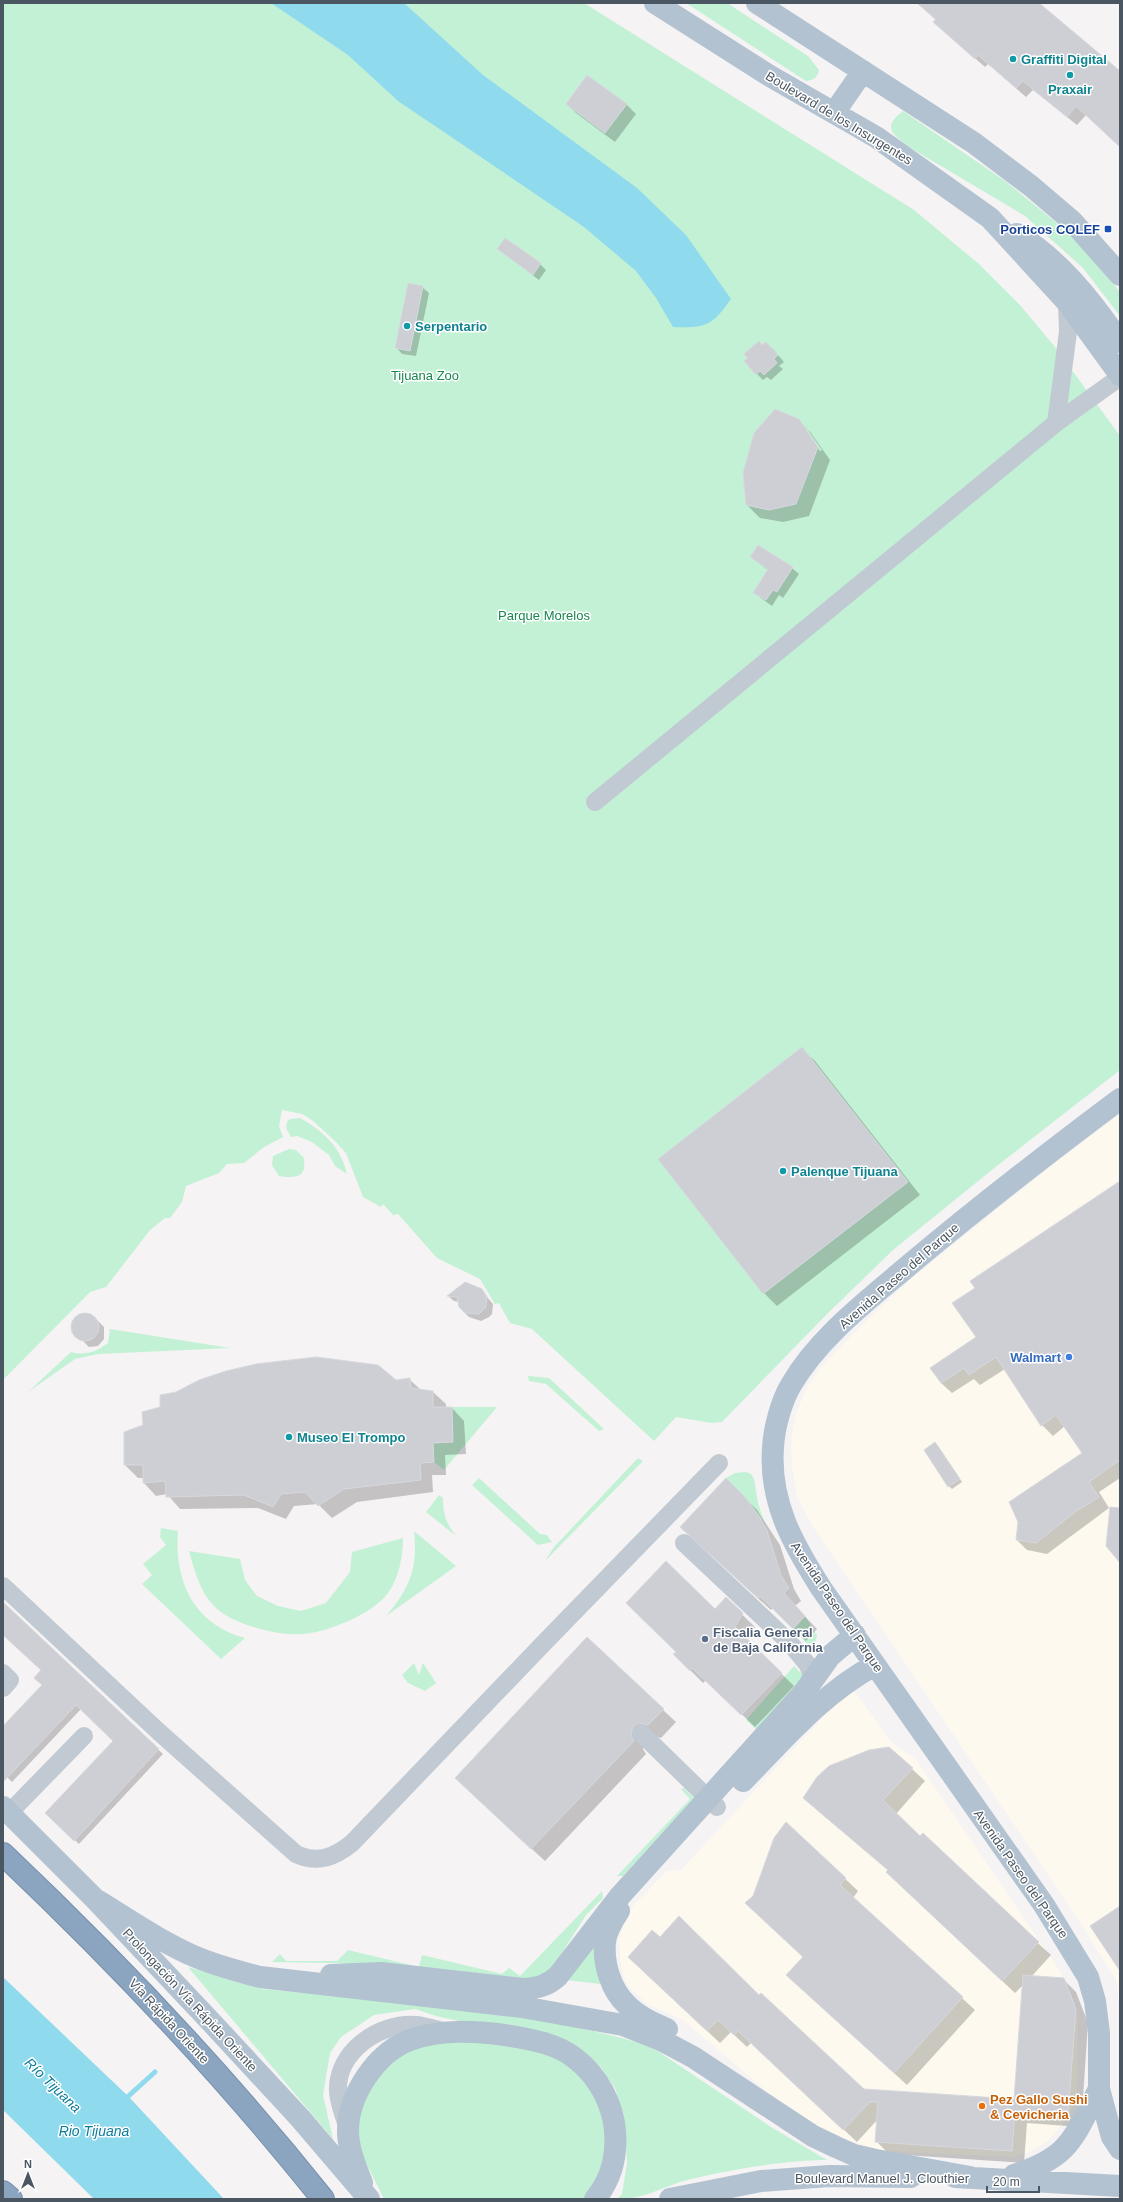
<svg xmlns="http://www.w3.org/2000/svg" width="1123" height="2202" font-family="Helvetica,sans-serif">
<style>
.commercial{fill:#fdf9ef}
.green{fill:#c3f1d5}
.water{fill:#90daee}
.shadow{fill:#0003;fill-rule:evenodd}
.lines{fill:none;stroke-linecap:round;stroke-linejoin:round}
.stream{stroke:#90daee;stroke-width:5}
.building{fill:#cdcfd5;stroke:#d7d9de}
.highway-casing{stroke:#7690ad;stroke-width:24}
.minor{stroke:#c1cad2;stroke-width:18}
.major{stroke:#b3c2d1;stroke-width:22}
.highway{stroke:#8ba5c1;stroke-width:22}
.culture-dot{fill:#0f9aa8;stroke:#fff;stroke-width:1.5}
.transit-dot{fill:#1a4fb4;stroke:#fff;stroke-width:1.5}
.shop-dot{fill:#3f7fe0;stroke:#fff;stroke-width:1.5}
.service-dot{fill:#5c6f8a;stroke:#fff;stroke-width:1.5}
.food-dot{fill:#e8710a;stroke:#fff;stroke-width:1.5}
.labels{text-anchor:middle;dominant-baseline:central;stroke-width:3;stroke-linejoin:round;paint-order:stroke}
.culture-label{font-size:13px;font-weight:bold;fill:#0d838f;stroke:#fff;text-anchor:start}
.street-label{font-size:13px;fill:#4a5661;stroke:#fff}
.transit-label{font-size:13px;font-weight:bold;fill:#164399;stroke:#fff;text-anchor:end}
.park-label{font-size:13px;fill:#17864f;stroke:#fff}
.shop-label{font-size:13px;font-weight:bold;fill:#366cbe;stroke:#fff;text-anchor:end}
.service-label{font-size:13px;font-weight:bold;fill:#4e5e75;stroke:#fff;text-anchor:start}
.food-label{font-size:13px;font-weight:bold;fill:#c56008;stroke:#fff;text-anchor:start}
.water-label{font-size:14px;font-style:italic;fill:#0c7c9b;stroke:#fff}
</style>
<rect width="100%" height="100%" fill="#f5f3f3"/>
<path class="commercial" d="M1120,1114V2008L1116,1980L1079,1921L812,1525L797,1497L792,1467L791,1439L796,1414L805,1391L821,1367L861,1326L912,1278L1060,1159Z
M849,1689L856,1693L889,1739L897,1747L915,1758L1060,1971L1068,1989L1078,2017L1077,2096L1069,2116L1048,2141L1027,2153L1013,2157L881,2151L834,2135L796,2116L683,2020L647,2004L629,1987L624,1978L620,1960L619,1939L623,1926L633,1906L667,1871L681,1870Z"/>
<path class="green" d="M3,3H584L914,210L979,264L1020,305L1055,347L1120,436V1070L993,1169L893,1250L828,1313L722,1422L712,1423L676,1417L654,1441L532,1329L510,1323L499,1303L495,1304L480,1279L437,1258L398,1214L393,1215L383,1204L381,1207L363,1197L346,1153L336,1142L312,1120L302,1114L282,1110L279,1126L283,1137L264,1147L244,1163L227,1164L219,1173L186,1186L182,1202L170,1218H165L150,1230L106,1287L90,1292L3,1380Z
M686,3H727L808,56L819,70C817,78 814,80 806,81Z
M903,111L1005,181L1063,228L1090,254L1120,292V316L1083,268L1025,216L909,147C893,134 881,128 903,111Z
M300,1118C323,1131 341,1147 347,1174L335,1166L329,1155L312,1142L297,1136L291,1137L286,1128L287,1122L290,1119Z
M289,1149L296,1150L304,1158C304,1162 305,1168 303,1171C300,1179 285,1177 279,1176L272,1165L273,1156Z
M110,1329L230,1348L98,1354L75,1359L28,1392L71,1352C85,1356 96,1352 108,1343Z
M528,1376L549,1378L604,1429L599,1431L546,1384L529,1381Z
M452,1407H497L444,1470L434,1462L433,1443L453,1442Z
M638,1458L643,1461L545,1561L554,1547Z
M746,1472L751,1474L754,1479L758,1503L767,1531L751,1504L726,1478L735,1473Z
M479,1478L540,1534L547,1535L552,1542L538,1545L472,1485Z
M439,1495L443,1498C443,1514 446,1523 456,1536L426,1512Z
M161,1528L178,1531C174,1582 194,1624 245,1638L221,1659L142,1584L152,1575L143,1564L166,1545L160,1537Z
M414,1531L456,1566L386,1616C410,1588 418,1568 414,1531Z
M403,1538C403,1556 399,1578 388,1593C374,1613 327,1633 302,1634C278,1636 230,1624 214,1606C200,1592 194,1569 189,1551L240,1559L245,1580L257,1596L278,1606L301,1611L326,1603L350,1572L352,1552Z
M805,1616L817,1636L813,1650L793,1629Z
M414,1663L419,1675L423,1663L436,1683L425,1691L408,1683L402,1675Z
M794,1666L802,1674L803,1678L758,1731L746,1720Z
M684,1788L694,1798L623,1876H617L690,1799L681,1789Z
M602,1891L603,1898L586,1915L553,1967L541,1977L521,1979L336,1963L272,1962L280,1954L286,1961H337L348,1950L419,1967L422,1955L502,1974L509,1968L520,1976Z
M593,1941L600,1984L567,1980Z
M188,1967L262,1989L330,1995L550,2021L618,2037L650,2046L771,2127L827,2160C786,2160 725,2170 684,2181C660,2188 644,2199 617,2199L622,2194L627,2163L624,2115L615,2088L600,2066L569,2045L436,2016L415,2009L374,2015L341,2037L330,2053L323,2095L333,2139Z
M466,2035L538,2043L598,2087L610,2154L589,2199H384L360,2151L358,2124L364,2095L373,2080L405,2052Z"/>
<path class="water" d="M271,3H404L483,75L637,188L686,235L731,299C712,326 706,328 673,327L656,298L636,271L584,227L398,101L348,55Z
M3,1977L129,2097L224,2199H94L3,2110Z"/>
<path class="shadow" d="M917,3H1039L1120,72V147L1086,115L1077,125L1033,90L1026,97L988,64L985,67L944,31L936,20Z
M567,104H626L636,114L615,142L576,113Z
M498,249L540,264L546,270L539,280Z
M422,287L429,293L416,356L402,354L396,347Z
M762,346L773,349L784,362L779,366L783,369L771,380L767,377L763,380L757,374L749,358Z
M798,420L811,433L830,460L809,516L783,522L760,518L747,505ZM805,429H807L822,450L820,451Z
M751,557L792,568L799,574L783,598L779,595L772,606L754,593L768,570Z
M802,1049L815,1061L920,1195L777,1306L764,1293L659,1160Z
M1120,1182V1478L1099,1492L1109,1508L1047,1554L1027,1550L1017,1540L1020,1521L1084,1454L1065,1426L1053,1436L1042,1425L1005,1369L980,1385L974,1379L952,1393L941,1383L978,1338L976,1288Z
M481,1290L493,1304L492,1314L489,1317L481,1321L469,1317L462,1310L460,1302L454,1301L448,1296Z
M82,1314H91L104,1327V1339L98,1346L89,1347L73,1331L74,1318Z
M409,1379L421,1390L433,1392L446,1404V1408H452L464,1421L466,1454L445,1455L446,1475H432L433,1492L357,1502L332,1518L318,1504L294,1506L286,1519L258,1508L180,1509L167,1494L156,1496L144,1483V1478H138L125,1465V1432Z
M938,1446L962,1482L952,1489L949,1486Z
M726,1479L757,1510L780,1545L794,1589L801,1601L795,1606L817,1629L806,1641L773,1608L771,1610L694,1540Z
M726,1599L755,1627L747,1640L794,1686L755,1727L706,1680L703,1683L687,1667L716,1610Z
M3,1604L163,1754L79,1844L46,1813L115,1741L81,1709L12,1782L3,1773V1728L43,1685L42,1671L3,1635Z
M663,1710L676,1722L661,1738L652,1735L646,1739L643,1749L646,1754L545,1861L469,1791Z
M912,1769L925,1781L896,1814L1051,1955L1031,1977L1063,1979L1076,1992L1088,2023L1081,2127L1027,2123L1024,2163L889,2154L876,2141L878,2119L857,2142L751,2043L747,2047L731,2032L720,2043L642,1970L660,1939L759,1996L864,2090L1015,2100L1023,1985L1015,1993L900,1885L889,1871L817,1810Z
M786,1823L858,1891L853,1898L975,2010L907,2085L801,1988L804,1958L754,1896Z"/>
<g class="lines">
<path class="stream" d="M123,2101L155,2072"/>
</g>
<path class="building" d="M917,3H1039L1120,71V147L1076,106L1067,117L1023,81L1016,88L978,55L975,59L933,22L936,19Z
M587,75L627,104L605,133L566,104Z
M505,238L541,263L533,275L497,249Z
M408,283L423,286L410,351L395,348Z
M759,341L762,345L766,342L778,355L774,359L777,363L764,375L760,371L756,375L744,361L748,358L744,354Z
M775,409L799,419L818,447L796,504L769,510L746,505L743,473L754,433Z
M758,545L793,567L777,592L773,590L766,600L753,593L768,569L750,557Z
M802,1047L908,1182L763,1294L658,1159Z
M1120,1181V1460L1089,1482L1099,1497L1075,1512L1036,1543L1016,1540L1018,1522L1009,1502L1082,1453L1056,1415L1041,1426L996,1357L969,1375L964,1368L941,1383L930,1368L976,1337L952,1303L975,1288L970,1281Z
M465,1282L482,1289L487,1297L486,1307L479,1314L465,1313L459,1307L457,1297L447,1296Z
M71 1327a14 14 0 1 1 28 0a14 14 0 1 1-28 0Z
M316,1357L378,1365L396,1380L410,1378L411,1388L433,1391V1407H452L453,1442L433,1443L434,1462L420,1463L421,1480L344,1489L318,1506L305,1492L281,1494L273,1507L244,1495L166,1497L165,1481L143,1483V1465H124V1432L143,1425L142,1412L160,1407V1395L176,1392L199,1380L226,1371L256,1364Z
M935,1442L960,1479L948,1487L924,1450Z
M726,1478L744,1496L760,1517L767,1531L781,1575L789,1588L784,1593L805,1616L793,1629L760,1596L758,1598L680,1527Z
M1110,1507L1120,1508V1563L1106,1546Z
M666,1561L715,1609L726,1597L743,1613L735,1627L782,1673L741,1715L692,1668L690,1671L673,1654L676,1652L626,1603Z
M3,1602L159,1749L74,1841L45,1813L113,1741L76,1705L3,1782V1726L42,1685L34,1678L41,1670L3,1635Z
M587,1637L664,1709L648,1725L639,1723L633,1726L631,1735L634,1741L531,1849L455,1778Z
M889,1747L913,1768L883,1800L920,1836L923,1833L1039,1942L1002,1981L886,1872L888,1870L803,1798L817,1777L829,1766L869,1750Z
M786,1822L846,1878L840,1885L963,1997L894,2073L786,1975L803,1957L745,1903L753,1896L774,1838Z
M1120,1906V1971L1090,1926Z
M679,1916L759,1995L761,1993L864,2089L1014,2099L1023,1975L1064,1978L1076,2009L1068,2114L1015,2111L1012,2151L875,2142L878,2102H870L843,2130L738,2031L734,2035L718,2020L707,2031L628,1957L652,1930L660,1937Z"/>
<g class="lines">
<defs>
<path id="highway" d="M3,1854C117,1962 225,2076 323,2199
M3,2192L11,2199"/>
</defs>
<use href="#highway" class="highway-casing"/>
<path class="minor" d="M1056,423L1068,332L1067,302
M595,802L1056,423L1120,377
M684,1543L789,1642L808,1665L813,1680
M3,1586L159,1732L296,1854C318,1864 335,1857 352,1843L541,1646L719,1463
M3,1673L10,1680L3,1688
M641,1733L717,1807
M9,1813L84,1736
M348,2128C344,2117 339,2104 338,2092C336,2052 379,2022 416,2025C425,2026 435,2029 443,2031"/>
<path class="major" d="M655,3L770,76L876,137L990,218L1067,302L1120,375
M757,3L974,143L1031,186L1072,221L1120,275
M834,113L863,71
M1017,234C1060,260 1092,301 1120,342
M1120,1099C1048,1153 977,1208 908,1266C868,1300 818,1338 791,1385C781,1402 774,1428 773,1448C769,1502 793,1544 821,1588L1044,1905L1088,1977L1095,2001L1099,2033V2089L1112,2137L1120,2149
M743,1781C784,1739 823,1693 875,1665
M3,1807L95,1899L212,2023L300,2118L369,2199
M95,1899C128,1919 161,1942 196,1957C217,1966 238,1971 260,1977L522,2007L623,2025L661,2040L693,2057L813,2136L836,2147L854,2155L876,2160L970,2177
M619,1911C613,1920 606,1932 605,1942C603,1964 611,1990 627,2005C637,2016 653,2023 667,2029
M331,1975L381,1973L523,1989C538,1988 547,1986 558,1976L620,1896L805,1691L830,1656L855,1635
M1014,2175C1071,2157 1073,2138 1099,2089
M955,2177L1120,2186
M362,2183C356,2167 348,2149 348,2131C348,2095 376,2053 410,2040C440,2029 474,2031 505,2035C529,2039 557,2043 576,2059C598,2076 613,2104 615,2131C617,2156 611,2180 595,2199
M670,2199L761,2181L829,2176L911,2177"/>
<use href="#highway" class="highway"/>
</g>
<g class="culture-dot">
<circle cx="1013" cy="59" r="4"/>
<circle cx="1070" cy="75" r="4"/>
<circle cx="407" cy="326" r="4"/>
<circle cx="783" cy="1171" r="4"/>
<circle cx="289" cy="1437" r="4"/>
</g>
<rect class="transit-dot" x="1104" y="225" width="8" height="8" rx="2"/>
<circle class="shop-dot" cx="1069" cy="1357" r="4"/>
<circle class="service-dot" cx="705" cy="1639" r="4"/>
<circle class="food-dot" cx="982" cy="2106" r="4"/>
<g class="labels">
<g class="culture-label">
<text x="1021" y="59">Graffiti Digital</text>
<text x="1070" y="89" text-anchor="middle">Praxair</text>
<text x="415" y="326">Serpentario</text>
<text x="791" y="1171">Palenque Tijuana</text>
<text x="297" y="1437">Museo El Trompo</text>
</g>
<g class="street-label">
<text transform="translate(839 118) rotate(31)">Boulevard de los Insurgentes</text>
<text transform="translate(899 1276) rotate(-41)">Avenida Paseo del Parque</text>
<text transform="translate(837 1607) rotate(56)">Avenida Paseo del Parque</text>
<text transform="translate(1021 1874) rotate(55)">Avenida Paseo del Parque</text>
<text transform="translate(190 2000) rotate(47)">Prolongación Vía Rápida Oriente</text>
<text transform="translate(169 2021) rotate(47)">Vía Rápida Oriente</text>
<text x="882" y="2178">Boulevard Manuel J. Clouthier</text>
</g>
<g class="transit-label">
<text x="1100" y="229">Porticos COLEF</text>
</g>
<g class="park-label">
<text x="425" y="375">Tijuana Zoo</text>
<text x="544" y="615">Parque Morelos</text>
</g>
<g class="shop-label">
<text x="1061" y="1357">Walmart</text>
</g>
<g class="service-label">
<text x="713" y="1632">Fiscalia General<tspan x="713" dy="15">de Baja California</tspan></text>
</g>
<g class="food-label">
<text x="990" y="2099">Pez Gallo Sushi<tspan x="990" dy="15">&amp; Cevicheria</tspan></text>
</g>
<g class="water-label">
<text transform="translate(53 2085) rotate(44)">Río Tijuana</text>
<text x="94" y="2131">Rio Tijuana</text>
</g>
</g>
<rect width="1123" height="2202" fill="none" stroke="#4a5661" stroke-width="8"/>
<g transform="translate(28 2174)" stroke="#ffffff" stroke-width="3" paint-order="stroke">
<path d="M0-3L7 15L0 10L-7 15Z" fill="#4a5661"/>
<text y="-6" font-size="11" font-weight="bold" text-anchor="middle" fill="#4a5661">N</text>
</g>
<path d="M987 2186v6h52v-6" fill="none" stroke="#4a5661" stroke-width="2"/>
<text x="993" y="2186" font-size="12" fill="#4a5661" stroke="#ffffff" stroke-width="3" paint-order="stroke">20 m</text>
</svg>
